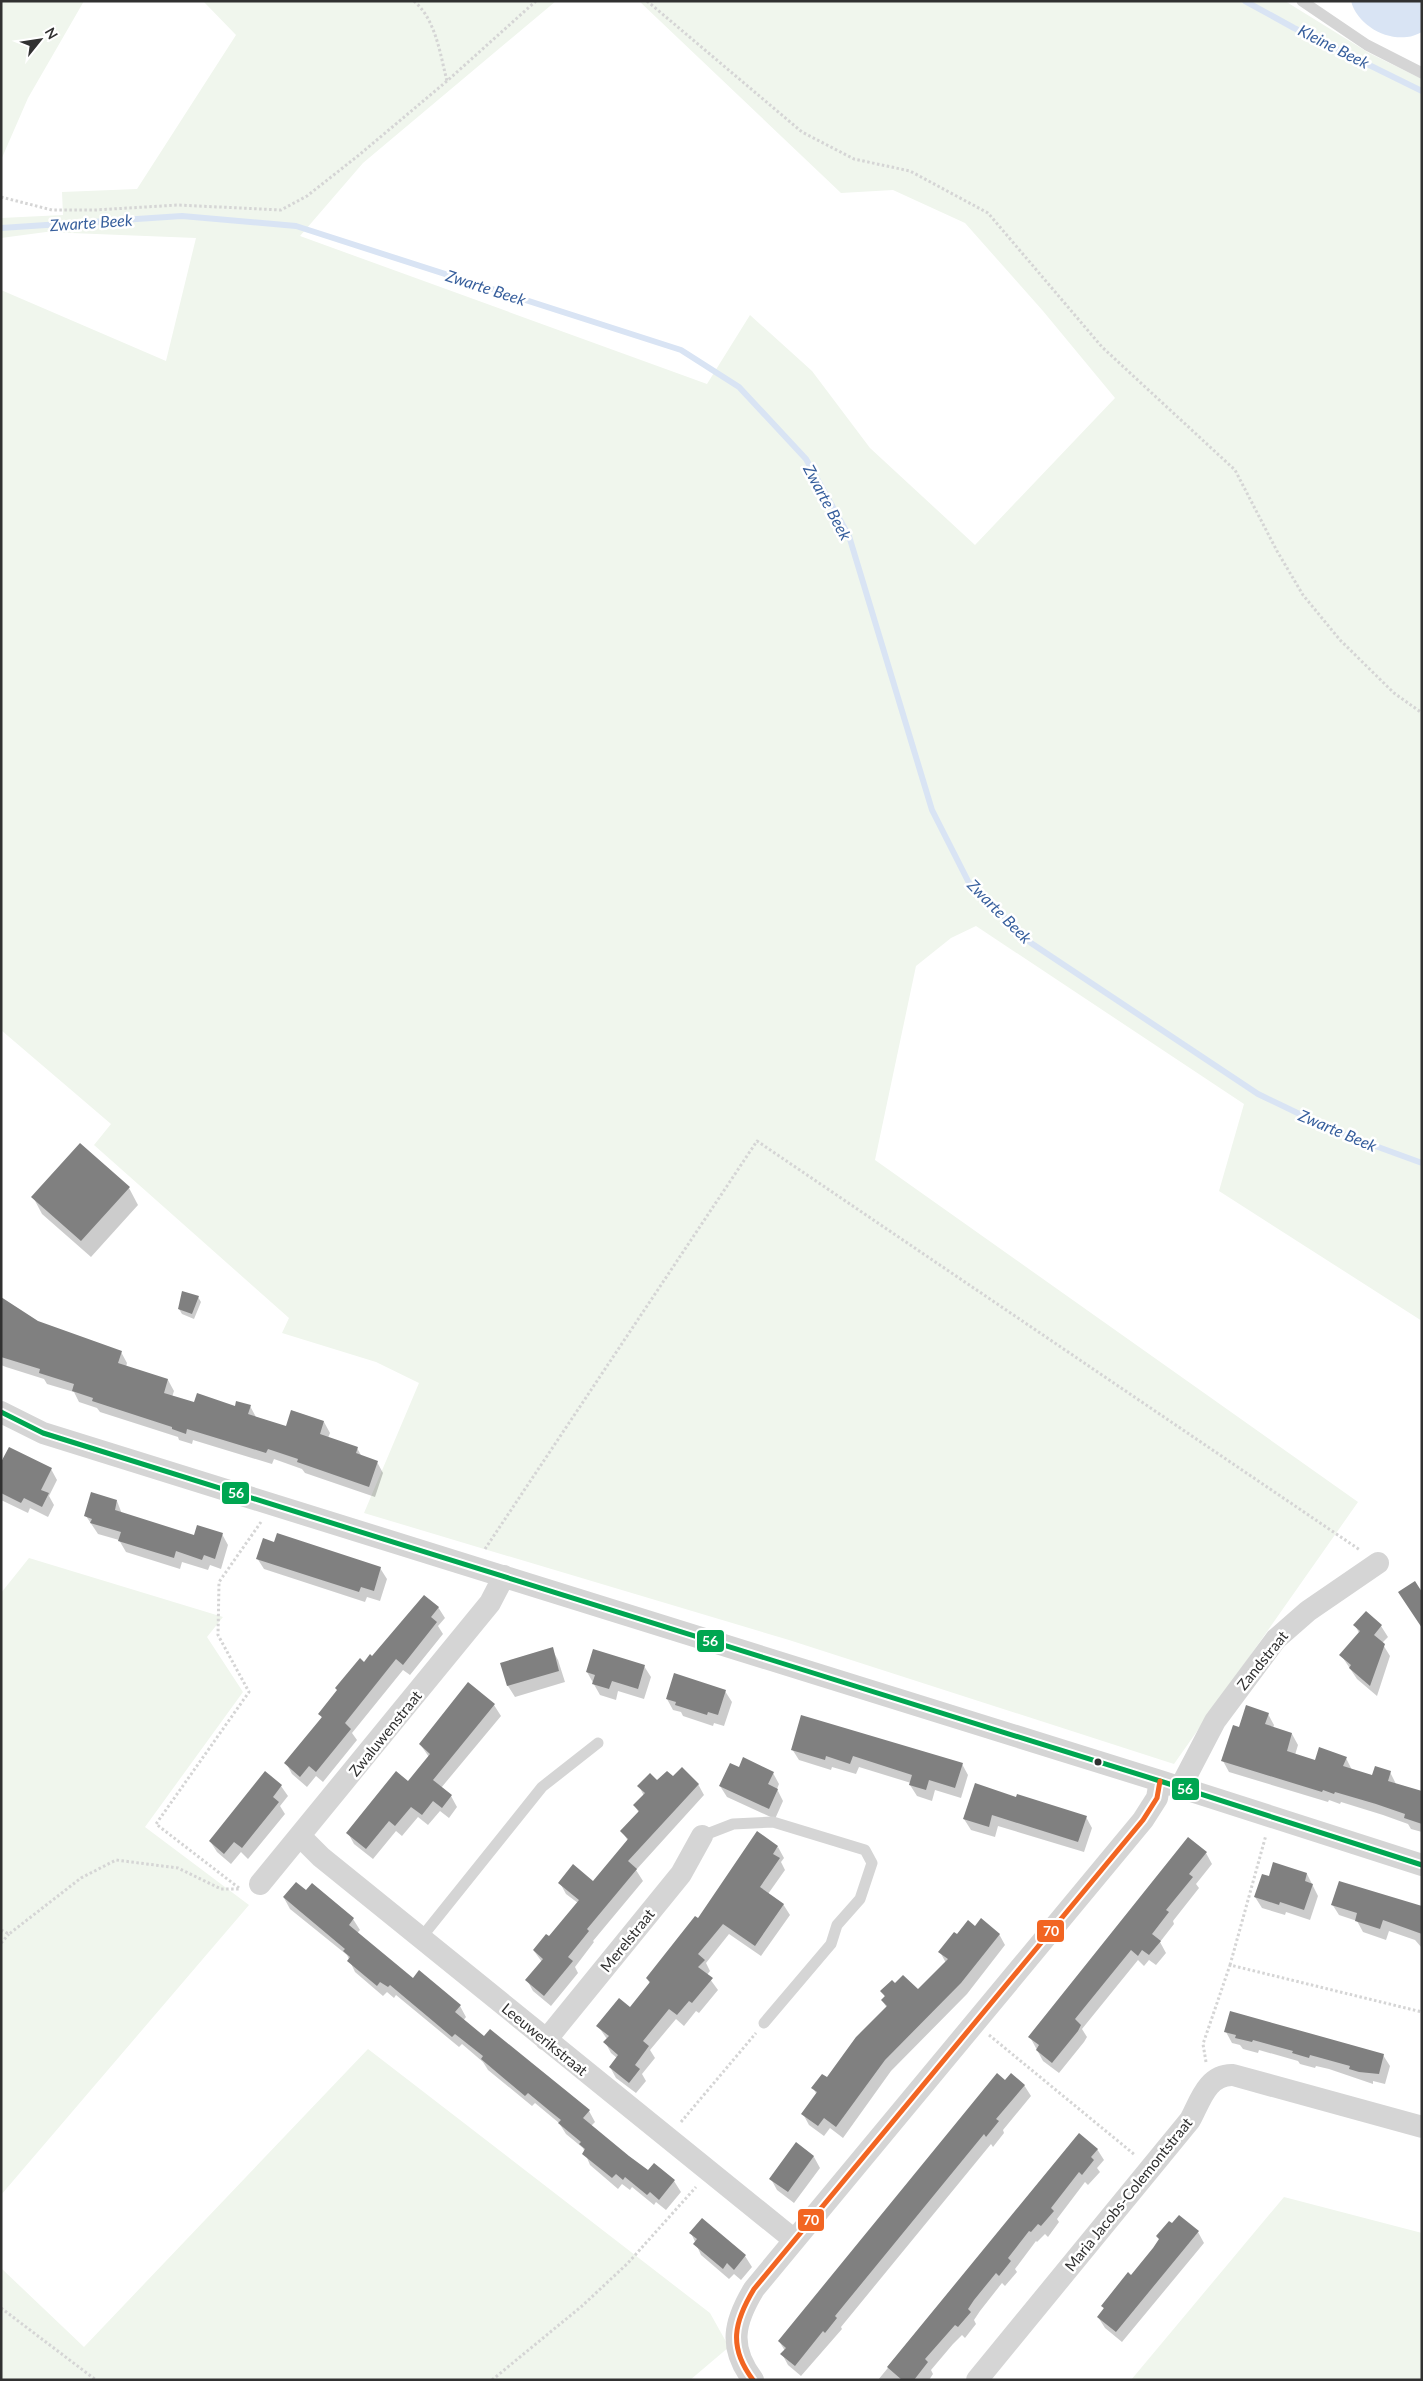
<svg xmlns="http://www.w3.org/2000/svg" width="1423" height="2381" font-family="Lato,sans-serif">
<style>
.green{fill:#f0f6ed}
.water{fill:#d9e4f4}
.shadow{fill:#0003}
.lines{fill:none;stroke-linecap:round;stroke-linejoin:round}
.stream{stroke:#d9e4f4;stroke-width:6}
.building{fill:#808080}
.path{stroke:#d5d5d5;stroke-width:3;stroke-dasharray:2.5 2.5;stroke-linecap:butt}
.lane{stroke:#d5d5d5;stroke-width:11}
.street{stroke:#d5d5d5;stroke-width:22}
.bus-1-casing{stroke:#fff;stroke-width:9}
.bus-2-casing{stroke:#fff;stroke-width:9}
.bus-1{stroke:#00a651;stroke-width:5}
.bus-2{stroke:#f26522;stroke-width:5}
.bus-dot{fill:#313131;stroke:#fff;stroke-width:2}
.labels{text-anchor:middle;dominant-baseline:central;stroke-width:5;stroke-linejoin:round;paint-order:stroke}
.street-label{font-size:15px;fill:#313131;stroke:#fff}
.water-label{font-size:16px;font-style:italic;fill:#365e9c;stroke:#fff}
.line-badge{stroke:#fff;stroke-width:2}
.badge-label{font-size:14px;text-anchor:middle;font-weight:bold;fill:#fff}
</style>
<rect width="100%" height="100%" fill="#fff"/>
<path class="green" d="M1,1H84L28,98L1,160Z
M203,1H556L363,163L300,236L707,384L750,315L812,371L870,448L975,545L1115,398L1043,311L965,223L893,190L841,193L639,1H1285L1369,53L1422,79V1321L1219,1191L1244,1104L976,926L951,938L916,966L875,1160L1358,1502L1174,1764L789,1640L364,1513L419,1383L376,1362L282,1333L289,1318L94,1145L111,1124L1,1030V290L166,361L196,238L46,232L1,238V218L63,215L62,192L137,189L236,35Z
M29,1558L223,1617L207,1637L243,1692L145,1827L249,1905L1,2195V1593Z
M368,2049L710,2313L729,2347L690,2380H1V2268L84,2347Z
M1284,2197L1422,2233V2380H1131Z"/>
<path class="water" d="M1351,1H1422V32C1417,34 1412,37 1407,37C1384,40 1357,24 1351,1Z"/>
<path class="shadow" d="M129,1188L138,1205L91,1257L42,1214L33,1197Z
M198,1297L201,1302L194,1319L182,1314L179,1309Z
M1,1303L38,1322L121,1352L127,1363L126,1367L168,1380L174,1391L172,1397L195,1404L236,1408L250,1406L256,1417L286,1427L324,1422L330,1433L328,1438L357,1448L362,1457L377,1462L383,1473L375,1497L305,1473L302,1469L274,1459L272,1464L193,1440L192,1444L179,1440L178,1437L100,1412L97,1408L79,1402L74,1392L47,1384L44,1379L6,1367L1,1365Z
M1,1465L51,1469L57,1480L49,1496L54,1505L48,1517L30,1508L28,1513L1,1500Z
M117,1501L122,1514L195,1536L222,1534L228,1545L221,1569L210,1565L208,1570L182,1562L180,1569L126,1552L119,1540L98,1534L86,1516Z
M257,1558L380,1568L387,1579L380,1601L367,1597L365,1602L264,1569Z
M438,1607L445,1618L438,1626L443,1634L410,1675L403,1670L352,1733L357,1740L323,1782L316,1776L307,1787L292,1774L286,1763L322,1718L320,1714L364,1663Z
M1355,1625L1381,1626L1388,1637L1382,1643L1390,1656L1377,1696L1357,1679L1341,1655L1359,1633Z
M552,1649L558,1660L565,1682L515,1697L508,1686L502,1664Z
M644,1666L651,1677L644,1699L618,1691L616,1700L600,1695L587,1672Z
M469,1684L494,1705L501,1716L441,1788L451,1796L457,1807L449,1818L440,1811L428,1825L418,1817L402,1836L396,1831L373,1859L354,1844L348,1833L408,1782L429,1757L420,1744Z
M725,1691L732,1702L724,1726L714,1723L713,1726L683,1716L681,1712L673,1710L667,1699Z
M1268,1714L1274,1725L1273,1728L1292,1734L1298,1745L1295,1755L1316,1761L1346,1758L1352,1770L1373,1776L1390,1772L1396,1784L1422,1792V1832L1411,1829L1408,1824L1383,1815L1341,1802L1340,1804L1329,1800L1328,1802L1229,1772L1223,1761L1240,1728Z
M792,1749L962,1764L968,1775L961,1798L935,1790L932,1801L917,1796L910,1785L911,1783L859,1767L856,1774L832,1767L831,1770L799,1760Z
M739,1769L773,1773L779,1784L777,1789L783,1801L775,1819L727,1797L720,1786Z
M657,1782L698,1784L704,1795L636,1870L643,1881L593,1941L594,1942L575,1967L578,1973L551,2006L533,1991L527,1980L542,1962L534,1951L549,1938L578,1903L566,1894L560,1883H593L628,1841L622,1831L639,1813L635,1806L644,1796L639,1786Z
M281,1786L288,1796L280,1806L285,1814L248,1859L241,1852L231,1864L217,1852L210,1841Z
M1017,1799L1086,1817L1092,1828L1084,1852L998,1826L995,1837L971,1830L964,1819Z
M778,1847L784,1858L781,1862L785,1870L768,1894L783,1904L790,1915L761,1956L729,1934L706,1963L710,1971L707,1975L718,1990L699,2013L696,2011L684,2026L676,2019L650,2050L655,2058L642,2074L646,2081L636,2093L616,2078L610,2067L617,2058L611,2053L605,2042L607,2039L598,2026L630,2009L650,1984L647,1978L698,1920Z
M1206,1853L1212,1864L1196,1884L1199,1888L1173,1921L1174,1924L1160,1942L1166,1953L1156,1965L1149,1960L1144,1966L1138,1960L1082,2029L1087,2037L1084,2042L1059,2073L1043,2061L1030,2037Z
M1307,1874L1318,1896L1310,1920L1286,1912L1285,1915L1262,1908L1255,1897L1270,1878Z
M306,1892L353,1919L360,1930L357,1933L413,1980L460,2006L466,2017L463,2021L484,2038L589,2111L595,2122L591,2126L648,2172L654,2164L674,2181L681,2192L666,2210L656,2202L654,2205L632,2187L630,2190L622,2184L618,2189L590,2165L583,2148L566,2134L559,2123L535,2103L532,2106L488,2070L483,2062L462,2044L459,2047L396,1995L394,1998L387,1992L383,1996L355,1972L347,1955L290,1909L284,1898Z
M1332,1904L1422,1907V1948L1415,1940L1389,1931L1386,1940L1363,1932L1357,1921L1339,1915Z
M975,1928L999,1934L1005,1945L967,1994L891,2071L843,2138L830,2128L824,2136L809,2125L803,2114L817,2095L813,2088L827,2079L887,2008L882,2000L885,1997L882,1991L895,1985L918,1991L946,1963L940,1952L957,1935Z
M1226,2032L1383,2055L1390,2066L1385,2084L1373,2081V2084L1329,2069L1316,2066L1315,2068L1300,2064L1298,2061L1259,2050L1258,2053L1243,2049L1240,2045L1232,2043Z
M1005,2082L1024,2085L1031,2096L1003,2130L1004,2133L993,2147L991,2144L841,2327L842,2329L801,2376L788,2365L782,2354L785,2351L779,2341Z
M1079,2135L1097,2149L1104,2160L1097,2168L1100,2172L1088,2185L1085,2182L1057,2219L1059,2222L1048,2237L1045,2234L1037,2242L1036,2241L1015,2269L1017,2272L1005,2286L1002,2283L980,2311L974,2320L976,2324L965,2338L962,2335L953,2344L931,2370L933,2374L929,2380H878Z
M796,2144L814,2157L820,2168L794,2203L777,2190L771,2179Z
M1198,2232L1204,2243L1122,2342L1105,2328L1098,2317L1104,2309L1102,2306L1131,2277Z
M691,2233L745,2256L752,2267L741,2280L734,2274L729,2279L701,2255Z"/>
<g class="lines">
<path class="stream" d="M1245,1L1294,28L1422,91
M1,228L182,216L296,226L681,350L739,387L806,459L849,536L932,810L969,883L1031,943L1258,1094L1337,1132L1422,1163"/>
</g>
<path class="building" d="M80,1143L130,1187L81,1241L31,1197Z
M182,1291L199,1296L192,1314L178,1309Z
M1,1297L38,1321L122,1351L118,1363L168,1379L164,1393L194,1402L197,1393L235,1406L236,1401L251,1405L248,1414L286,1426L291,1410L324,1421L320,1434L358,1447L356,1453L378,1461L369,1487L297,1462L298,1459L268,1449L266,1453L187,1429L186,1434L172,1429V1427L92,1401L93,1398L72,1391L74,1384L39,1373L40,1369L1,1357Z
M9,1447L52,1468L41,1490L49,1493L42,1507L24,1498L21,1503L1,1493V1462Z
M91,1492L117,1500L115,1510L194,1535L197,1525L223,1533L215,1559L204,1555L202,1560L176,1551L174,1558L118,1541L121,1532L90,1523L92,1519L84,1516Z
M277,1533L381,1567L374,1591L361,1587L359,1592L256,1559L263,1538L274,1542Z
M1415,1581L1422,1592V1628L1398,1592Z
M424,1595L439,1607L431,1617L437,1622L403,1665L396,1659L345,1723L351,1729L316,1772L309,1766L300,1777L284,1763L322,1717L318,1714L337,1690L335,1688L360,1658L364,1662L370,1654L372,1656Z
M1366,1611L1382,1625L1374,1635L1385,1644L1370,1686L1349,1668L1351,1665L1339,1655L1360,1631L1353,1625Z
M553,1647L559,1671L507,1686L500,1663Z
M593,1649L645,1665L638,1689L612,1681L609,1689L592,1684L595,1675L586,1672Z
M674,1673L726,1690L718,1715L708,1712L707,1715L675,1705L676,1702L666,1699Z
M468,1682L495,1704L433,1780L452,1795L442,1808L433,1801L422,1815L411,1807L395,1826L389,1821L366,1849L346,1833L396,1771L408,1781L430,1754L419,1744Z
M1246,1705L1269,1713L1265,1724L1292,1733L1287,1751L1315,1760L1319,1747L1347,1757L1343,1766L1372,1775L1375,1766L1391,1771L1388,1781L1422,1791V1824L1404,1818L1405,1814L1376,1804L1335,1792L1334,1794L1323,1790L1322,1792L1221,1761L1233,1725L1239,1727Z
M801,1715L963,1763L955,1788L929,1780L926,1790L909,1785L912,1775L853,1756L850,1764L826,1756L825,1760L791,1750Z
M743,1757L774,1772L768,1784L778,1789L769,1809L719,1786L730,1763L739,1767Z
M682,1767L699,1784L628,1861L637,1869L587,1929L589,1931L568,1957L573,1961L544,1996L525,1980L543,1959L533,1950L546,1934L549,1936L579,1900L558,1883L573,1864L593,1881L628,1839L620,1831L639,1811L633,1805L645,1793L637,1786L650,1773L657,1780L667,1771L673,1776Z
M265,1771L282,1785L273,1797L279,1802L242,1848L234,1842L224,1854L209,1841Z
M975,1783L1016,1797L1017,1794L1087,1816L1078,1842L992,1815L989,1827L963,1819Z
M757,1831L778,1846L773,1854L780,1858L760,1887L784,1904L755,1946L723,1924L698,1954L705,1960L698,1967L713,1978L692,2003L689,2001L677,2015L669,2009L643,2041L649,2046L635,2065L640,2069L629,2083L609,2067L618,2055L603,2042L609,2036L596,2026L619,1998L630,2007L650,1982L646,1978L695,1916L698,1918Z
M1188,1837L1207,1852L1189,1874L1193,1877L1166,1910L1169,1912L1152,1934L1161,1941L1149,1955L1142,1950L1138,1956L1131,1950L1075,2019L1081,2025L1078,2031L1052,2063L1036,2050L1039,2045L1028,2037Z
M1273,1862L1307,1873L1305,1881L1313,1884L1304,1910L1280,1902L1279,1905L1254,1897L1262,1874L1269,1876Z
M1339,1881L1422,1906V1934L1383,1920L1380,1929L1355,1921L1357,1913L1331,1905Z
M296,1882L306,1890L312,1883L354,1918L349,1925L413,1978L419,1970L461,2005L455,2012L484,2036L490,2029L532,2063L590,2110L583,2118L629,2156L648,2170L654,2163L675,2180L659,2200L650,2192L647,2195L625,2177L623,2180L616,2174L612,2178L582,2154L585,2149L579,2144L581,2142L558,2123L561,2120L551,2112L528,2093L525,2096L481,2059L483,2056L455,2034L452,2037L390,1985L388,1987L380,1982L377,1986L347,1961L350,1957L343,1951L345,1949L283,1897Z
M981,1918L1000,1934L961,1983L885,2060L836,2127L824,2118L818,2126L801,2114L817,2092L811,2088L822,2074L827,2077L856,2037L887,2006L881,2000L885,1996L880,1991L892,1980L895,1983L903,1975L918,1989L948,1959L938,1952L954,1932L957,1934L968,1920L975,1926Z
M1230,2011L1384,2054L1379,2074L1359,2072L1349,2069L1350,2066L1321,2058L1310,2055L1309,2058L1292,2053L1293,2051L1253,2040L1252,2042L1235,2038L1236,2035L1224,2032Z
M997,2073L1005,2080L1011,2073L1025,2085L996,2119L999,2121L986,2137L984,2134L835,2316L837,2318L825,2333L823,2331L795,2366L780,2354L786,2348L778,2341Z
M1079,2133L1098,2149L1091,2157L1094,2160L1082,2175L1079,2172L1051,2208L1054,2211L1041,2226L1038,2224L1031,2232L1029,2231L1008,2258L1011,2261L999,2276L996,2273L974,2300L968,2309L971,2312L958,2327L955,2325L925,2359L928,2362L914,2380H902L887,2367Z
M796,2142L814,2156L788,2192L769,2179Z
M1179,2215L1199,2231L1116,2332L1097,2317L1104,2308L1101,2306L1128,2272L1131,2275L1153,2248L1159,2239L1156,2236L1169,2221L1172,2223Z
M702,2218L746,2255L734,2270L727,2263L723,2269L693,2244L697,2239L689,2233Z"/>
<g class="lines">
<path class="path" d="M414,1C436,20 440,54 447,81
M647,1L802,132L854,159L910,171L988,213L1102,347L1235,470L1277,551L1303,595L1340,640L1394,693L1422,713
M1,197L52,210H95L178,205L281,210L307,196L359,155L447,81L536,1
M485,1549L757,1141L1360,1550
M239,1888L156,1824L249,1692L218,1635L219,1582L261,1522
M1,1930L9,1934L81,1878L116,1860L178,1868L221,1889H240
M1,1943L9,1934
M1230,1965L1266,1835
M989,2035L1135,2155
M1206,2062L1203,2044L1230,1965L1422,2012
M681,2122L756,2033
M1,2308L96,2380
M492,2380L582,2306L628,2263L696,2187"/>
<path class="lane" d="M1302,1L1367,45L1422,73
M702,1836L733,1824L773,1822L865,1850L872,1863L860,1899L837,1925L831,1944L764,2023
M421,1938L542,1787L598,1743"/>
<path class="street" d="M1,1412L43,1433L1160,1781L1422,1865
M1180,1788L1215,1721L1276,1639L1308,1611L1378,1563
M300,1836L321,1857L793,2239
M260,1884L490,1603L504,1576
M546,2040L681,1874L702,1836
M753,2380C728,2347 734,2322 754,2289L1143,1820L1157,1798L1160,1781
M977,2380L1190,2120C1200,2102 1207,2074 1233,2075L1422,2127"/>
<defs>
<path id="bus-1" d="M1,1412L43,1433L1160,1781L1422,1865"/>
<path id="bus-2" d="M753,2380C728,2347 734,2322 754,2289L1143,1820L1157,1798L1160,1781"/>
</defs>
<use href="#bus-1" class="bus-1-casing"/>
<use href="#bus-2" class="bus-2-casing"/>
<use href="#bus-1" class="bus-1"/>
<use href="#bus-2" class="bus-2"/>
</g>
<circle class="bus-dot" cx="1098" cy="1762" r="4.5"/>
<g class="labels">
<g class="street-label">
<text transform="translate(1262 1660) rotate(-51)">Zandstraat</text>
<text transform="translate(385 1733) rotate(-51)">Zwaluwenstraat</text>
<text transform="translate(627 1940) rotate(-51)">Merelstraat</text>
<text transform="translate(545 2039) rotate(39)">Leeuwerikstraat</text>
<text transform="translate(1128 2194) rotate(-51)">Maria Jacobs-Colemontstraat</text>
</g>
<g class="water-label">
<text transform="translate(1334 46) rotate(27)">Kleine Beek</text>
<text transform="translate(91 222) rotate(-4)">Zwarte Beek</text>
<text transform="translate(486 287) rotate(18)">Zwarte Beek</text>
<text transform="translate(828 502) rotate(62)">Zwarte Beek</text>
<text transform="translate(1000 911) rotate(45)">Zwarte Beek</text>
<text transform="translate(1338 1130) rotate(23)">Zwarte Beek</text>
</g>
</g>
<g class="line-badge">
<rect x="221" y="1481" width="29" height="24" rx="5" fill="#00a651"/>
<rect x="696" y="1629" width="29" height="24" rx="5" fill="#00a651"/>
<rect x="1171" y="1777" width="29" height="24" rx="5" fill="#00a651"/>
<rect x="1036" y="1919" width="29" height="24" rx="5" fill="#f26522"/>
<rect x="797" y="2208" width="28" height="24" rx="5" fill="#f26522"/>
</g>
<g class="badge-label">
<text x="236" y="1498">56</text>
<text x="710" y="1646">56</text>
<text x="1185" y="1794">56</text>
<text x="1051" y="1936">70</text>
<text x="811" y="2225">70</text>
</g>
<rect width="1423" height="2381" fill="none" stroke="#313131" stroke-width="5"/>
<g transform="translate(40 40) rotate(60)" stroke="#ffffff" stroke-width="4" paint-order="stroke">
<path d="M0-4L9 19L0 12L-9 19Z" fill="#313131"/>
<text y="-8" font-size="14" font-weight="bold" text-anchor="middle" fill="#313131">N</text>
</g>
</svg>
